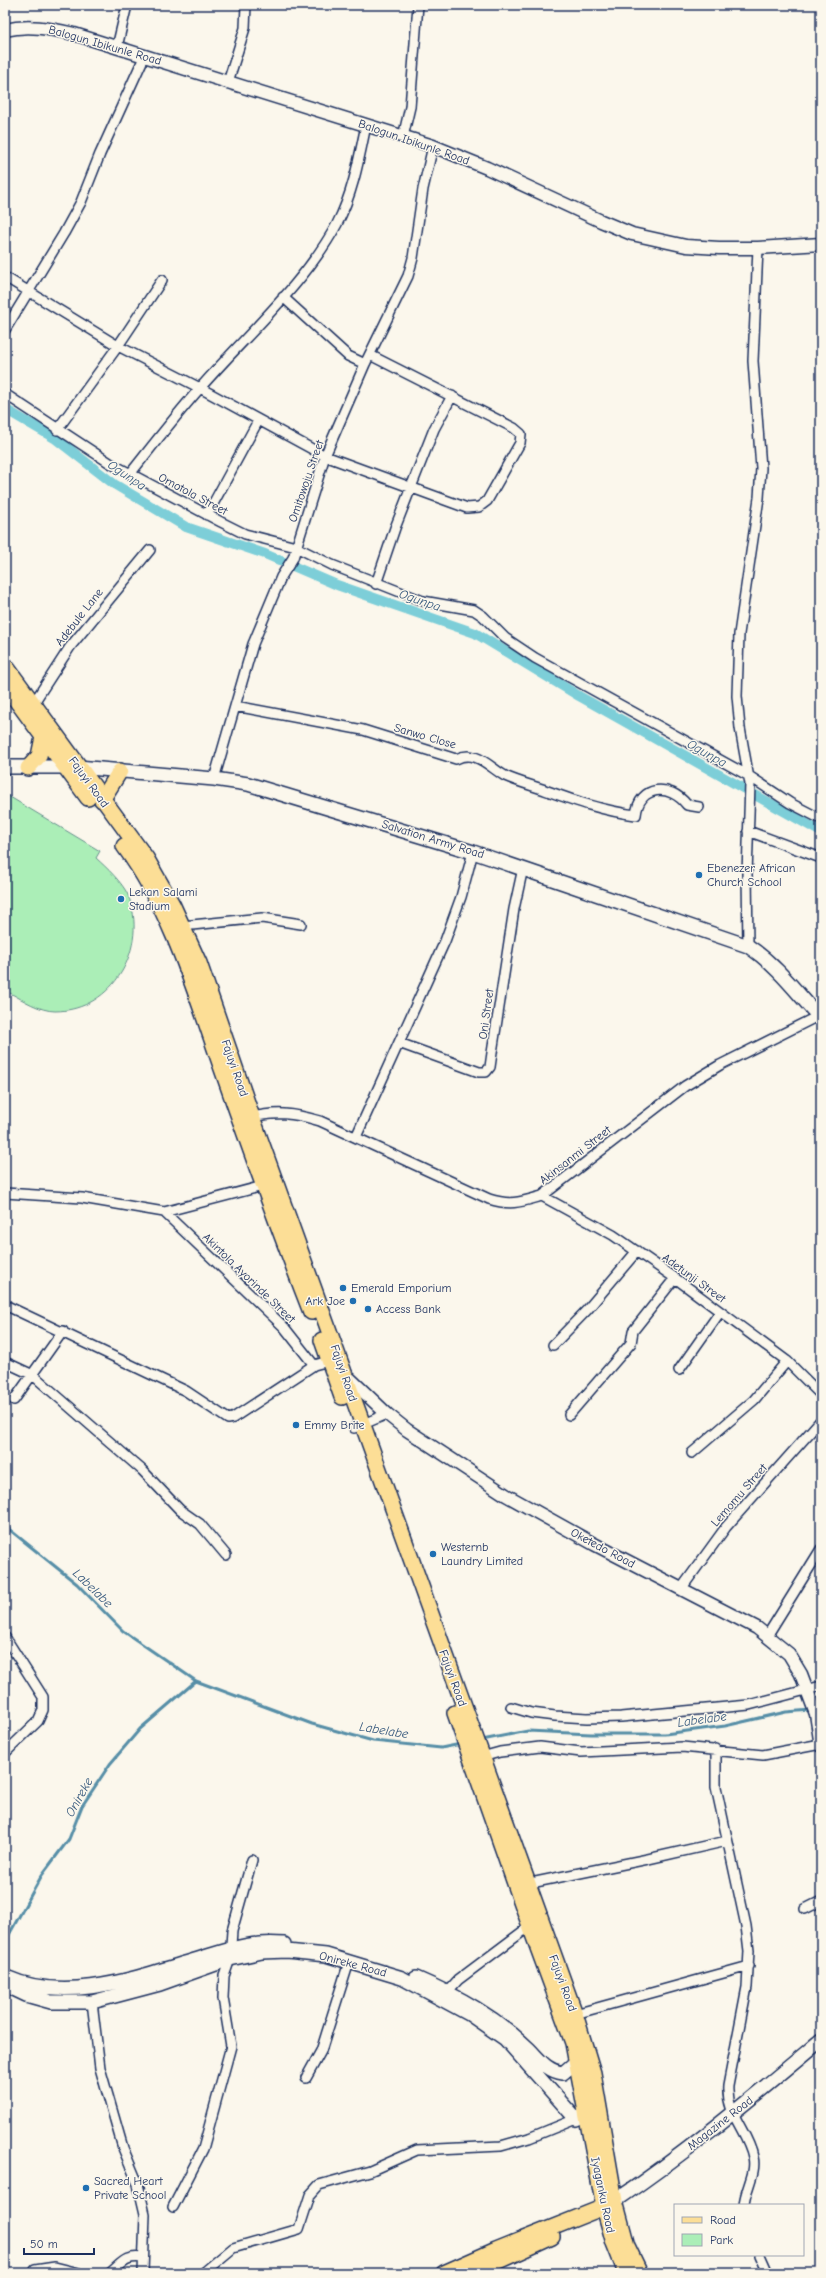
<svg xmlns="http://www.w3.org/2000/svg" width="826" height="2278" font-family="'Comic Neue',sans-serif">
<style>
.green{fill:#abeeb7;stroke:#638e8a}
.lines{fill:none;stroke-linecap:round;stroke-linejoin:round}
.stream{stroke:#568ea7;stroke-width:3}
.canal{stroke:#7dced8;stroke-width:10}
.minor-casing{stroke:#1b2f5e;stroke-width:12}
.tertiary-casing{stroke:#1b2f5e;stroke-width:15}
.secondary-casing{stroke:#1b2f5e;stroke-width:16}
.primary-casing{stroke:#1b2f5e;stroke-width:18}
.trunk-casing{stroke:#1b2f5e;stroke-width:18}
.minor{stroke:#fbf7ec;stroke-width:9}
.tertiary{stroke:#fbf7ec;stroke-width:12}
.secondary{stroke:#fbf7ec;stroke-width:13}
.primary{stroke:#fcde96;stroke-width:15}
.trunk{stroke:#fcde96;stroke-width:15}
.poi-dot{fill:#1f6fb2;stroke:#fbf7ec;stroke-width:1.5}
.labels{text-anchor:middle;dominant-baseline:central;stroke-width:3;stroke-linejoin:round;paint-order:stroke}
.street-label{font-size:12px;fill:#1b2f5e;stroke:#fbf7ec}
.poi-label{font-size:12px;fill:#1b2f5e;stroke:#fbf7ec;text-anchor:start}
.water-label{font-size:13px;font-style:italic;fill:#34577c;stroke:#fbf7ec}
</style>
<rect width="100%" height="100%" fill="#fbf7ec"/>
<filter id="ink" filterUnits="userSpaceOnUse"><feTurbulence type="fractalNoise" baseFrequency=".025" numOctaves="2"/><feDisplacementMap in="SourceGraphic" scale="8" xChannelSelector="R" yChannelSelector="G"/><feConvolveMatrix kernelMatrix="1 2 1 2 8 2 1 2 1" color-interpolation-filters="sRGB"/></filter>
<g filter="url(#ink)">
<path class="green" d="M5,794L100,851L96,858C107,868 122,882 128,895C149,946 114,1011 55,1011C40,1011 23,1000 10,993L5,1001Z"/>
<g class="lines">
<path class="stream" d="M5,1526L77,1584L123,1631L196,1681L312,1724L373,1741L441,1748L461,1744
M482,1740L528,1731L591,1734H665L725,1726L786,1712L811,1710
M5,1942L42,1875L69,1839L82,1806L110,1764L140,1729L196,1681"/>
<path class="canal" d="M5,409L56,439L114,484L186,527L265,554L337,585L475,633L579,696L821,832"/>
<defs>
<path id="minor" d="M117,47L127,5
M228,82L245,28L246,5
M403,137L410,107L418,5
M5,277L118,346L200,388L325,456L467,508L479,507L487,501L520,443L521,434L514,428L370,355
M283,297L348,356L365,364
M5,330L64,233L81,202L100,154L145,55
M5,394L110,463L221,522L245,534L296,547L332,565L423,601L474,610L483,616L505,638L535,658L749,776L790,803L821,819
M57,430L118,346L162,280
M130,474C153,445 176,415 201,387C246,335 304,285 337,224C353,193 359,159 366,125
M207,515L258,421
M376,584L395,528L434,429L452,396
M33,704L70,647L150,550
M235,706L363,730L456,759C476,749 489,767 505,776C516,781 530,785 542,789C573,800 603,811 636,815C639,785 670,783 687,805L699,807
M214,779L253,644L281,577L293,558L325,456L365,364L408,276L413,258L423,189L433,146
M748,831L821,858
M182,926L262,918L301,924
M748,946L747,874L750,784L740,728L737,696L739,634L759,498L761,468L753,361L758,248
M399,1043L479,1072H486L490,1067L492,1053L514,909L523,868
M248,1118C276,1111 293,1113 320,1121L489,1199C511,1206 521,1202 542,1196L685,1086L720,1065L818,1016L821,1012
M356,1137L445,941L461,897L473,852
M5,1193L82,1198L164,1212L267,1185
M542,1196L613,1235L675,1278L787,1361L821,1395
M164,1212L284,1327L314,1365
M5,1305L186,1391L228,1419L233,1418L314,1365L329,1361
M553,1345L587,1310L637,1251
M5,1362L33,1375L142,1470L180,1510L200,1524L226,1555
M679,1370L720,1312
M14,1400L63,1331
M569,1415L631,1343L633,1331L675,1278
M354,1428L387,1414
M692,1453L754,1400L787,1361
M681,1589L726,1527L821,1420
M767,1636L821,1549
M5,1637L43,1697V1710L38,1721L5,1753
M511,1707L531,1713L555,1716L587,1718L621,1717L749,1705L821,1686
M716,1749V1787L746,1926L749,1951L747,1987L728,2086C726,2115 748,2131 753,2157C757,2173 745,2189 744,2205
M478,1758L500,1752L540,1747L581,1752L682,1747L763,1755L821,1744
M526,1884L648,1859L727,1841
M805,1909L821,1901
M448,1991L458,1980L530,1926
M92,2002L100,2068L123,2148L138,2184L145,2214L143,2273
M575,2014L749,1966
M306,2078L321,2051L349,1962
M173,2207L203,2149L231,2046L223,1998L224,1976L230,1959L232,1931L252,1860
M760,2255L768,2273
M35,2270L55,2267L79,2273
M110,2273C122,2263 126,2255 143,2258
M203,2273L233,2248L299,2229L310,2195L319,2185L370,2171L417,2150L501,2146L529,2138L576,2119"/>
<path id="tertiary" d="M5,30C29,24 51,29 74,34L433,146L487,168L601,221L632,234L686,246L719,248H758L821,244
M345,1374L387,1414L407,1430L506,1495L594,1544L757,1628L789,1654L801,1674L816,1714L821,1746"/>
<path id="secondary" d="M5,767H78L214,779L248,784L473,852L748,946C778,966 797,993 821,1019
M6,1977C66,2004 135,1978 195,1960C228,1950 249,1941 284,1944
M416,1978C458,1996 496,2017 529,2049C540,2060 547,2071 563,2073L577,2061
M5,1985L26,1995L51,2002H92L160,1984L230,1959L262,1952L287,1951L326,1955L402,1978L469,2014L505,2039L576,2119L587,2114
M615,2201C688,2152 754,2096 821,2040"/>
<path id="primary" d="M444,2273L496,2250L604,2207
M473,2273L552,2237"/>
<path id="trunk" d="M5,665L146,858L173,906L199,963L252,1117L575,2014L593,2073L615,2201L627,2246L640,2273
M5,685L88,798
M28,768L39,756L43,737
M102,800L120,771
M124,846C171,910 194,988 220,1063C249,1146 279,1230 311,1312
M322,1340L342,1397
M455,1713L530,1926L573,2043L604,2207L614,2243L626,2273"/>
</defs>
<use href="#minor" class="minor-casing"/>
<use href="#tertiary" class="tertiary-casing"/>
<use href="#secondary" class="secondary-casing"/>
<use href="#primary" class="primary-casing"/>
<use href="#trunk" class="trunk-casing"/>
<use href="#minor" class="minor"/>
<use href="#tertiary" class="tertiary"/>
<use href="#secondary" class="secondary"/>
<use href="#primary" class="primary"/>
<use href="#trunk" class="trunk"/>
</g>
</g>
<g class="poi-dot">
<circle cx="699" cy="875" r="4"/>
<circle cx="121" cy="899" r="4"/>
<circle cx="343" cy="1288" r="4"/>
<circle cx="353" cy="1301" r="4"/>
<circle cx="368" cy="1309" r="4"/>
<circle cx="296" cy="1425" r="4"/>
<circle cx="433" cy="1554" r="4"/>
<circle cx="86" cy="2188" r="4"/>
</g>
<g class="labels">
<g class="street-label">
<text transform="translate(105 45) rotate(16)">Balogun Ibikunle Road</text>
<text transform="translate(414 142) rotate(19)">Balogun Ibikunle Road</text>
<text transform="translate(306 481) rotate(-71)">Omitowoju Street</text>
<text transform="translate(193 494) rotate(28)">Omotola Street</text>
<text transform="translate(79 617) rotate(-52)">Adebule Lane</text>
<text transform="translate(425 736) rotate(16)">Sanwo Close</text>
<text transform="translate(89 782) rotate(54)">Fajuyi Road</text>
<text transform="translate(433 839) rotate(17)">Salvation Army Road</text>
<text transform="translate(486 1014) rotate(-82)">Oni Street</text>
<text transform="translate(235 1068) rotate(71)">Fajuyi Road</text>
<text transform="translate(575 1155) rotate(-38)">Akinsanmi Street</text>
<text transform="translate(249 1278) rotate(44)">Akintola Ayorinde Street</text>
<text transform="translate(694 1278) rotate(36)">Adetunji Street</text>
<text transform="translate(344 1373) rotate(71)">Fajuyi Road</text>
<text transform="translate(739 1495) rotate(-49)">Lemomu Street</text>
<text transform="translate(603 1548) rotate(28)">Oketedo Road</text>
<text transform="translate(453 1678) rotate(70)">Fajuyi Road</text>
<text transform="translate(353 1964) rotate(15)">Onireke Road</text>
<text transform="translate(563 1983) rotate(70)">Fajuyi Road</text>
<text transform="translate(720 2123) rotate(-38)">Magazine Road</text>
<text transform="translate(603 2195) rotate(78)">Iyaganku Road</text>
</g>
<g class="poi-label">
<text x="707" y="868">Ebenezer African<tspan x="707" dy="14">Church School</tspan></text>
<text x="129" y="892">Lekan Salami<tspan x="129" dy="14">Stadium</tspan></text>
<text x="351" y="1288">Emerald Emporium</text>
<text x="345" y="1301" text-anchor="end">Ark Joe</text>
<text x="376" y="1309">Access Bank</text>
<text x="304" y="1425">Emmy Brite</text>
<text x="441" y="1547">Westernb<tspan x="441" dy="14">Laundry Limited</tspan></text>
<text x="94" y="2181">Sacred Heart<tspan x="94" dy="14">Private School</tspan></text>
</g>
<g class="water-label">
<text transform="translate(127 475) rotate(34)">Ogunpa</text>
<text transform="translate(420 600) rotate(19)">Ogunpa</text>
<text transform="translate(707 753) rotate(29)">Ogunpa</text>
<text transform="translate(93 1588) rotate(44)">Labelabe</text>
<text transform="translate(702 1719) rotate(-8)">Labelabe</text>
<text transform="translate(384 1730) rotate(9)">Labelabe</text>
<text transform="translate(79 1797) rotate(-61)">Onireke</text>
</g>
</g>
<rect width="826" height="2278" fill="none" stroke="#fbf7ec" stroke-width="20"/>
<rect x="10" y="10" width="806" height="2258" fill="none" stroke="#1b2f5e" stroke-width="1.5" filter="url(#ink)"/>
<rect x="674" y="2204" width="130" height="52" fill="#fbf7ec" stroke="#a1a7b3"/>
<rect x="682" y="2217" width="20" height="6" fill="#fcde96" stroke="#a1a7b3"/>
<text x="710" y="2224" font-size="12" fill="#1b2f5e">Road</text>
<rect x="682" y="2234" width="20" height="12" fill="#abeeb7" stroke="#a1a7b3"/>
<text x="710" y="2244" font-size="12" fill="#1b2f5e">Park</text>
<path d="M24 2248v6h70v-6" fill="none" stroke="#1b2f5e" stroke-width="2"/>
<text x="30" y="2248" font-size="12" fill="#1b2f5e" stroke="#fbf7ec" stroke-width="3" paint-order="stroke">50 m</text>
</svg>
